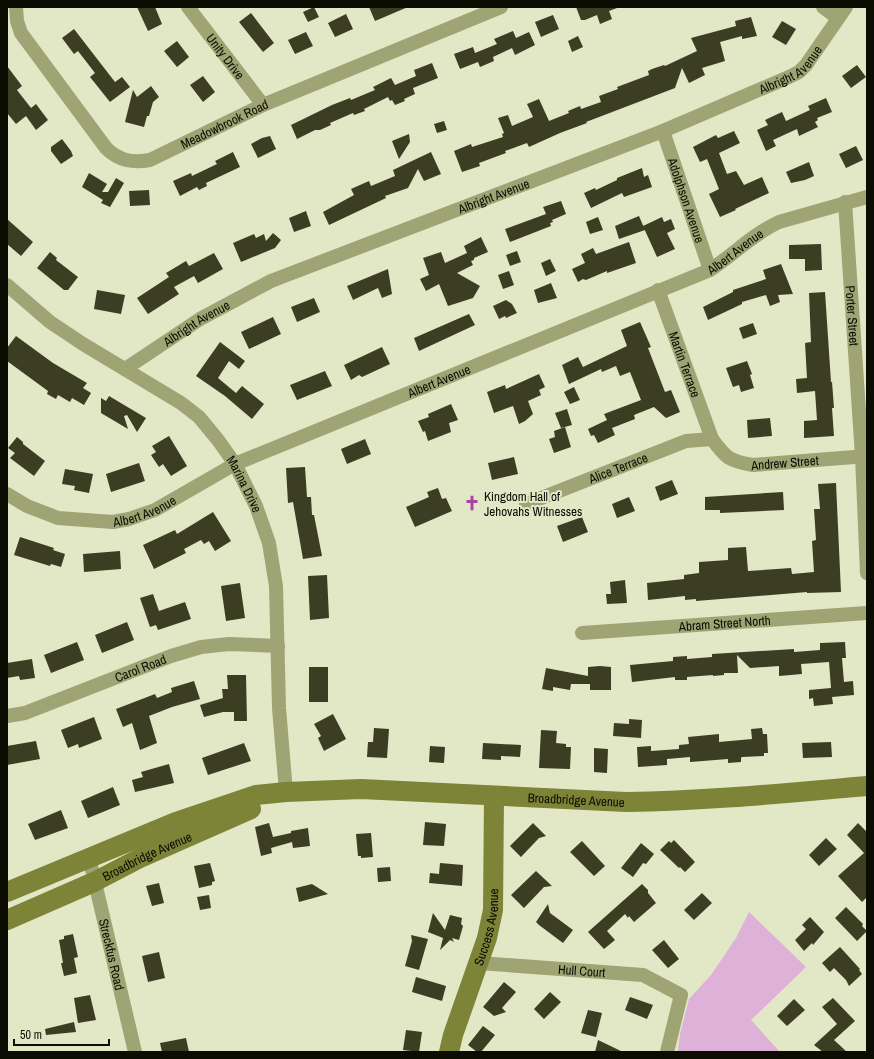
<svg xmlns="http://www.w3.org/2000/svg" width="874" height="1059" font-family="'Archivo Narrow',sans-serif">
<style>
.green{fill:#deb1d8}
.building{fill:#3b3e22}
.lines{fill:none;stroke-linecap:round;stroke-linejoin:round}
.street{stroke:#9ea473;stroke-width:14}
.secondary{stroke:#7d8437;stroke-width:20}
.labels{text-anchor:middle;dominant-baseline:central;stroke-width:4;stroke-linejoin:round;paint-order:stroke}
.street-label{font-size:13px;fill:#0b0d03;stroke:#e2e7c6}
.poi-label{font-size:13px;fill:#0b0d03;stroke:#e2e7c6;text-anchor:start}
</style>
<rect width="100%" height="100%" fill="#e2e7c6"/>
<path class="green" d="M749,912L806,967L751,1020L780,1052H678L680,1034L689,999L711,975L736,938Z"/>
<path class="building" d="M137,7H155L162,24L148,31Z
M314,7L319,17L308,22L303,12Z
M369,7H408L375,21Z
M576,7H617V8L609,11L612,19L600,24L597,15L585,20H581Z
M251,13L274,43L263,52L239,22Z
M346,14L353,29L335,37L328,23Z
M553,15L559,29L541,37L535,22Z
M751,17L757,36L742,39V36L720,42L725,61L702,68L705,75L689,83L682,68L675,88L586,122L587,123L560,133L529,147L527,143L505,151L506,153L479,163L480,166L462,172L454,151L471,144L472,147L503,137L502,134L504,133L498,118L508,115L512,126L533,117L527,104L539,99L549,121L569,113L568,111L580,106L581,109L601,102L599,96L618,89L617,87L649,75L648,71L652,69L664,65L665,66L697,51L691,38L736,26L735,21Z
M782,21L796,29L786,45L772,37Z
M74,29L115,82L122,77L130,87L110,102L90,77L95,73L78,51L74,54L62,38Z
M513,31L516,38L529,32L535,45L515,55L512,48L493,57L494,61L480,67L478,62L460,69L454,54L473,47L475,53L497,44L494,39Z
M306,32L313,46L295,54L288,40Z
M578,36L583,47L572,52L568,41Z
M177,41L189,57L177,67L164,51Z
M432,63L438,78L413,88L415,94L404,99L405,101L395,105L392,100L390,101L388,97L364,109L365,111L354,115L353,113L330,123L331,125L320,130H315L297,139L291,125L332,105L350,98L351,100L375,90L373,87L391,78L395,85L416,76L414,70Z
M857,65L866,77L851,88L842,76Z
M7,66L22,86L17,90L31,108L36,104L48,120L36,130L26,116L16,124L7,113Z
M203,76L215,92L203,102L190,85Z
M151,86L159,97L153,102L149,116H147L144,127L125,122L133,90L137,97Z
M826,98L832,112L817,118L818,120L815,122L818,127L799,136L797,129L773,140L776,146L766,151L757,130L768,125L765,120L782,112L786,121L810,110L808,106Z
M444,121L447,130L437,133L434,124Z
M734,131L740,143L719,153L727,174L736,171L744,185L762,177L769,193L735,209L736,210L720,217L709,194L719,189L707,159L700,162L693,147L716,135L718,138Z
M409,134L410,142L399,159L392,141Z
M270,136L276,149L258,158L251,144L262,138Z
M62,139L71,151L73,156L61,164L51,151V147Z
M856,146L863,160L846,168L839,154Z
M233,152L240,167L206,183L207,186L199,190L197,187L180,196L173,181L191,173L192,176L217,164L215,161Z
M431,152L441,174L424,181L418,169L408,188L385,196L386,198L329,225L323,212L354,195L351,189L369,181L371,186L395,176L393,170Z
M809,162L814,176L805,180L791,183L786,172Z
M642,168L644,177L648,175L652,187L624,197L622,193L591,208L584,193L595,188L596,190L617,180V178Z
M89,173L107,184L102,192H108L116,178L124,183L110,207L101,203L103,200L82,187Z
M149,190L150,205L130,206L129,191Z
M561,201L566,214L552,220L553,222L550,223L551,226L510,242L505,229L546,214L543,207Z
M306,211L311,226L294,232L289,218Z
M639,216L645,230L619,239L615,226Z
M598,217L603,230L590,234L586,222Z
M662,217L664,222L671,219L675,229L667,233L675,249L657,257L643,226Z
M7,219L33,242L21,256L7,244Z
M273,233L281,240L275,248L241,262L233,243L254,234L256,238L264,234L266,241Z
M481,237L488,252L474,258V260L471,261L473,265L457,273L480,286L473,298L448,306L439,284L426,291L420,279L429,275L423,258L441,252L445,263L467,253L464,246Z
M629,242L636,263L607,273V271L586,280L583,279L578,282L572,269L585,263L581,254L593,248L596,254Z
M821,244L822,270L805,271V259H789V245Z
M517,251L521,262L510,266L506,255Z
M50,252L57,258L56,260L78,277L68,290H64L37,268Z
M214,253L223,269L198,283L194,276L174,287L179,294L148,314L137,298L169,277L166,273L186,261L189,266Z
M550,259L556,271L546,276L541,263Z
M781,264L793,294L778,295L780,302L770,306L766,295L742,302V304L708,320L703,307L733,292V290L766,279L763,270Z
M388,269L392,294L382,298L378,288L353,300L347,286Z
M509,271L514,285L503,289L498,275Z
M551,283L557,298L538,303L534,290Z
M97,290L125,295L121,314L94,309Z
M825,292L831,382H832L834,408H832L834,436L804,438V421L817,420L815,391L797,393L796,379L807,378L805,343L811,342L809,293Z
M314,298L320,312L297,322L291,307Z
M506,300L512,304L517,313L506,318L505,316L499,319L493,306Z
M469,314L475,325L419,351L414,338Z
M273,317L281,334L249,349L241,332Z
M640,322L651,347L648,348L665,392L671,390L680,412L666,418L654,407L634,415L635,419L612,428L615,435L598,443L594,435L591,436L588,429L607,420L604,414L641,400L630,372L620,376L616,366L602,372L601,369L569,384L562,365L578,357L583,367L627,346L621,330Z
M753,323L757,334L743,339L739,328Z
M16,336L53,363L87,383L83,388L91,393L84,405L72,398L70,402L58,395L56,399L47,394L48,391L7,361V348Z
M220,342L245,361L239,369L229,361L218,378L236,393L242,386L264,404L252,419L225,396L196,376Z
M382,347L390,364L362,377L359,375L351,380L344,365Z
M747,361L752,374L750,375L754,388L741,392L739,385L733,387L726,368Z
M325,371L332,386L297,400L290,385Z
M539,374L545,387L539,390L541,395L528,401L533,414L525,421L519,424L513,406L494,413L487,392L505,385L506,389Z
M574,387L580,400L570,404L564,392Z
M109,396L146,418L137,432L127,415L124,416L128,429L101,413V398L106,401Z
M451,404L458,420L449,423L451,432L428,441L425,431L423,432L418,421L429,417L428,414Z
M567,409L572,425L561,428L555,413Z
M770,418L772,436L748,438L747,420Z
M565,427L571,447L554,453L549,439L555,437L554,431Z
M169,436L187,466L171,476L163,464L159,467L151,455L156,452L152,446Z
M17,437L23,442V444L45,461L34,476L10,458L15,453L8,448Z
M365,439L371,454L347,464L341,449Z
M514,457L518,474L492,480L488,463Z
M139,463L145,481L111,492L106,474Z
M305,467L307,497H311L312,515H314L322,556L303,559L293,502L288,503L286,468Z
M65,469L93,474L89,493L74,490L75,486L62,484Z
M672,480L678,494L660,501L655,487Z
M836,483L841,592L807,593V592L696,601V599L685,600V596L648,600L647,583L684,579V575L699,573V562L728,560V548L746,547L748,571L791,568L792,574L814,572L812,541L816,540L814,509H820L818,484Z
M438,488L442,499L446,498L452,511L415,527L406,507L429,497L427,492Z
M783,492L784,510L720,513V510H705V497Z
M629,497L635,511L617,518L612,504Z
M213,512L231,541L215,551L209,541L204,544L201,540L184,549L186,553L154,569L143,545L175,530L177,534Z
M582,517L588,532L563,542L557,526Z
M20,537L54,548L53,550L65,554L61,567L51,564L50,566L14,555Z
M120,551L121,569L84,572L83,554Z
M327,575L329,618L310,620L308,576Z
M625,580L627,603L607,604L606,594H611L610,582Z
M240,583L245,618L226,621L221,586Z
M153,594L159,611L185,602L191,619L158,630L156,625L150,627L140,598Z
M127,622L134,640L102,653L95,635Z
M77,642L84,660L51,673L44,655Z
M845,642L846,658H842L844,682L853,681L854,695L832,697L833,704L814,706L813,698L809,699V690L831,688L829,662L801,664L802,674L779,676V666L750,668L737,655L738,673H724V675L713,676V675L687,677V680H675V677L632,682L630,665L673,661V657L687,656V659L712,657V654L794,649V652L820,650V643Z
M32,659L35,678L20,680L19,676L7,678V663Z
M600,666L611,667V690H590V684H571L570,690L553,687V691L542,689L546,668L588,676V667Z
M309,667H328V702H309Z
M227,675H246L247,721H234V712H223L204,717L200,705L223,698L222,689H228Z
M194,681L200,699L172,707L149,716L157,743L140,750L132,723L123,727L116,709L155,694L157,698L172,692L171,688Z
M333,714L346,739L324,751L318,738L321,736L314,724Z
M94,717L102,739L79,748L78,744L68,748L61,730Z
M629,719L642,720L641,738L613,736L614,723L629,724Z
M374,728L389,729L387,758L367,757L368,742H373Z
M762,728L763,734H767L768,753H764V756L742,757L741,758V762L728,763V759L690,762V757L667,759V765L638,767L637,747L651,746V751L679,749V745L689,744L688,737L719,734V742L752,739L751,729Z
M541,730L557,731L556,743L566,744V747H571L570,769L539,768Z
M36,741L40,759L7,765V746Z
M831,742L832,757L803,758L802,743Z
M244,743L251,761L208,775L202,758Z
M483,743L521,745L520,757L501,756V760L482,759Z
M430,746L445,747L444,763L429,762Z
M594,748L608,749L607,773L594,772Z
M169,764L174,783L135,792L132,780L143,777L141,772Z
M113,787L120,805L88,818L81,801Z
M61,810L68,828L35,840L28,824Z
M425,822L446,824L444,846L423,845Z
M269,823L273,837L291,833V831L308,828L310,846L293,848L292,842L271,848L272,853L261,856L255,827Z
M533,823L546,836L539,838L521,857L510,846Z
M858,823L867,832V897L862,902L838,876L864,853L847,835Z
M371,833L373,857L361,858V856H358L356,834Z
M826,838L837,849L819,866L809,855Z
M674,840L695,862L685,872L680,867L679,868L660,850L669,841L671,843Z
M582,841L605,866L594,876L570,852Z
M641,843L654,854L646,864L643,863L633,877L621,868Z
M210,863L215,881L212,882V885L199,888L194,866Z
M440,863L463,865L462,886L429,883L430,873L439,874Z
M390,867L391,881L378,882L377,868Z
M536,871L552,886L544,887L524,908L511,895Z
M159,883L164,903L152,906L146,886Z
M312,884L328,894L299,902L296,888Z
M642,884L648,890V893L656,903L634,922L629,916L628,918L625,914L607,931L615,940L604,949L588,932Z
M702,893L712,903L694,920L684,910Z
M209,895L211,908L200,910L197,897Z
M548,904L550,913L573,930L563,943L539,925L536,922Z
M846,907L863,924L862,926L867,931L857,941L835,918Z
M433,913L445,930L450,915L462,918L461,924L463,926L459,940L452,938L454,942L450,940L440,950L443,938L428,932Z
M810,917L824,932L813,945L812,943L804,951L795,940L806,929L802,925Z
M73,934L78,957L74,958L77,973L64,976L61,963H63L59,940L64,939V936Z
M411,935L428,939L419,970L405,966L412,941Z
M664,940L679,959L668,968L652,950Z
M840,947L860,969L859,970L862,974L849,986L846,980L834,968L830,972L822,963Z
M159,952L165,978L148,982L142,956Z
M416,977L446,986L442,1001L412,992Z
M504,982L516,992L502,1008L506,1012L494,1016L483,1007Z
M550,992L561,1002L544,1019L534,1009Z
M90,995L96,1020L78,1023L74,998Z
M630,997L653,1005L647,1019L625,1010Z
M833,998L855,1021L834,1040L847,1052H823L814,1045L837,1024L822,1007Z
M794,999L805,1010L787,1026L777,1016Z
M588,1010L602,1013L596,1037L581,1033Z
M74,1022L76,1032L46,1035L45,1029Z
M483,1026L495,1035L481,1052H477L468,1045Z
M406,1030L422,1032L419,1052L403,1050Z
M186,1038L189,1052H162L160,1043Z
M598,1040L623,1052H595Z"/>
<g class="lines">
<g class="street">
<path id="s1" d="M16,7L17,21L21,33L106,148C119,161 133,163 150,160L263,105L501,7"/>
<path id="s2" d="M188,7L263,105"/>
<path d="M823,7L838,18"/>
<path id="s3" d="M663,131L710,270"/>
<path id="s4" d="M845,202L862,456L867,573"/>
<path id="s5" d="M7,285L50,322L83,344L181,403L199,417L218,440L235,464L256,506L269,543L276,586L279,708L286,792"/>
<path id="s6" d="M658,290L712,439C726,458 729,461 753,465L867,456"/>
<path id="s7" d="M125,369L200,319L271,281L663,131L789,77L799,72L806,65L846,7"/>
<path id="s8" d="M7,494L27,506L58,518L113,522L129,519L155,510L235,464L710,270C733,255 753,234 779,222L867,197"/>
<path id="s9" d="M526,504L686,441L712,439"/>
<path id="s10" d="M582,633L867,613"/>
<path id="s11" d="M7,716L25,713L171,656L201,647L229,644L278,646"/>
<path id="s12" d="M89,857L135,1052"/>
<path id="s13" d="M479,963L643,975L681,995L667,1052"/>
</g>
<g class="secondary">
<path id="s14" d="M7,892L176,822L256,795L286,792L361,789L626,802C707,801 787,793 867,786"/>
<path id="s15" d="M7,920L94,882L142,857L251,809"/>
<path id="s16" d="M449,1052L453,1035L487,938L493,910L494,796"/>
</g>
</g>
<defs>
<symbol id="church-bare" viewBox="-9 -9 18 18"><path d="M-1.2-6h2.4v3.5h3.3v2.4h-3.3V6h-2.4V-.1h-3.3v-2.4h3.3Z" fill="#ab41a3" stroke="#e2e7c6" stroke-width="2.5" paint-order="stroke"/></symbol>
</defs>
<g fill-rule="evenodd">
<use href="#church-bare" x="461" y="492" width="22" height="22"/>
</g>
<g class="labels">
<g class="street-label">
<text stroke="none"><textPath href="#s2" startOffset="62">Unity Drive</textPath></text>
<text stroke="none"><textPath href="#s7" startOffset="733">Albright Avenue</textPath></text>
<text stroke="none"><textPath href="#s1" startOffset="300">Meadowbrook Road</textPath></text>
<text stroke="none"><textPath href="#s7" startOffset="409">Albright Avenue</textPath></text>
<text stroke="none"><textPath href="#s3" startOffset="73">Adolphson Avenue</textPath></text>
<text stroke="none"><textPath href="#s8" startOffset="792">Albert Avenue</textPath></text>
<text stroke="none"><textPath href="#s4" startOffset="114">Porter Street</textPath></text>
<text stroke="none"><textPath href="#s7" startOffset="85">Albright Avenue</textPath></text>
<text stroke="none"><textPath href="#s6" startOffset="79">Martin Terrace</textPath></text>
<text stroke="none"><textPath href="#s8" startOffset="468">Albert Avenue</textPath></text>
<text stroke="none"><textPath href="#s6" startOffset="241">Andrew Street</textPath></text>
<text stroke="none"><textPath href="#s9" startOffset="99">Alice Terrace</textPath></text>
<text stroke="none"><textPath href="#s5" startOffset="315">Marina Drive</textPath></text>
<text stroke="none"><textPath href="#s8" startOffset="145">Albert Avenue</textPath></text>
<text stroke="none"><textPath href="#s10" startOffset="143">Abram Street North</textPath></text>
<text stroke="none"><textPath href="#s11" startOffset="142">Carol Road</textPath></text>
<text stroke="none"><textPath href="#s14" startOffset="588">Broadbridge Avenue</textPath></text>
<text stroke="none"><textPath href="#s15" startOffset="154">Broadbridge Avenue</textPath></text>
<text stroke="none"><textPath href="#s16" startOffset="131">Success Avenue</textPath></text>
<text stroke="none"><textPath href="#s12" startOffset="100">Streckfus Road</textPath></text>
<text stroke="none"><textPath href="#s13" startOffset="103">Hull Court</textPath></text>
</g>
<g class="poi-label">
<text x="484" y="496">Kingdom Hall of<tspan x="484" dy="15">Jehovahs Witnesses</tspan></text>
</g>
</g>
<rect width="874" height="1059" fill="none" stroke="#0b0d03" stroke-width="16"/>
<path d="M14 1039v6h95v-6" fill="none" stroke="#0b0d03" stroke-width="2"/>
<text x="20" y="1039" font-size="12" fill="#0b0d03" stroke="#e2e7c6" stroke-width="3" paint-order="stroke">50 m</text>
</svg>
